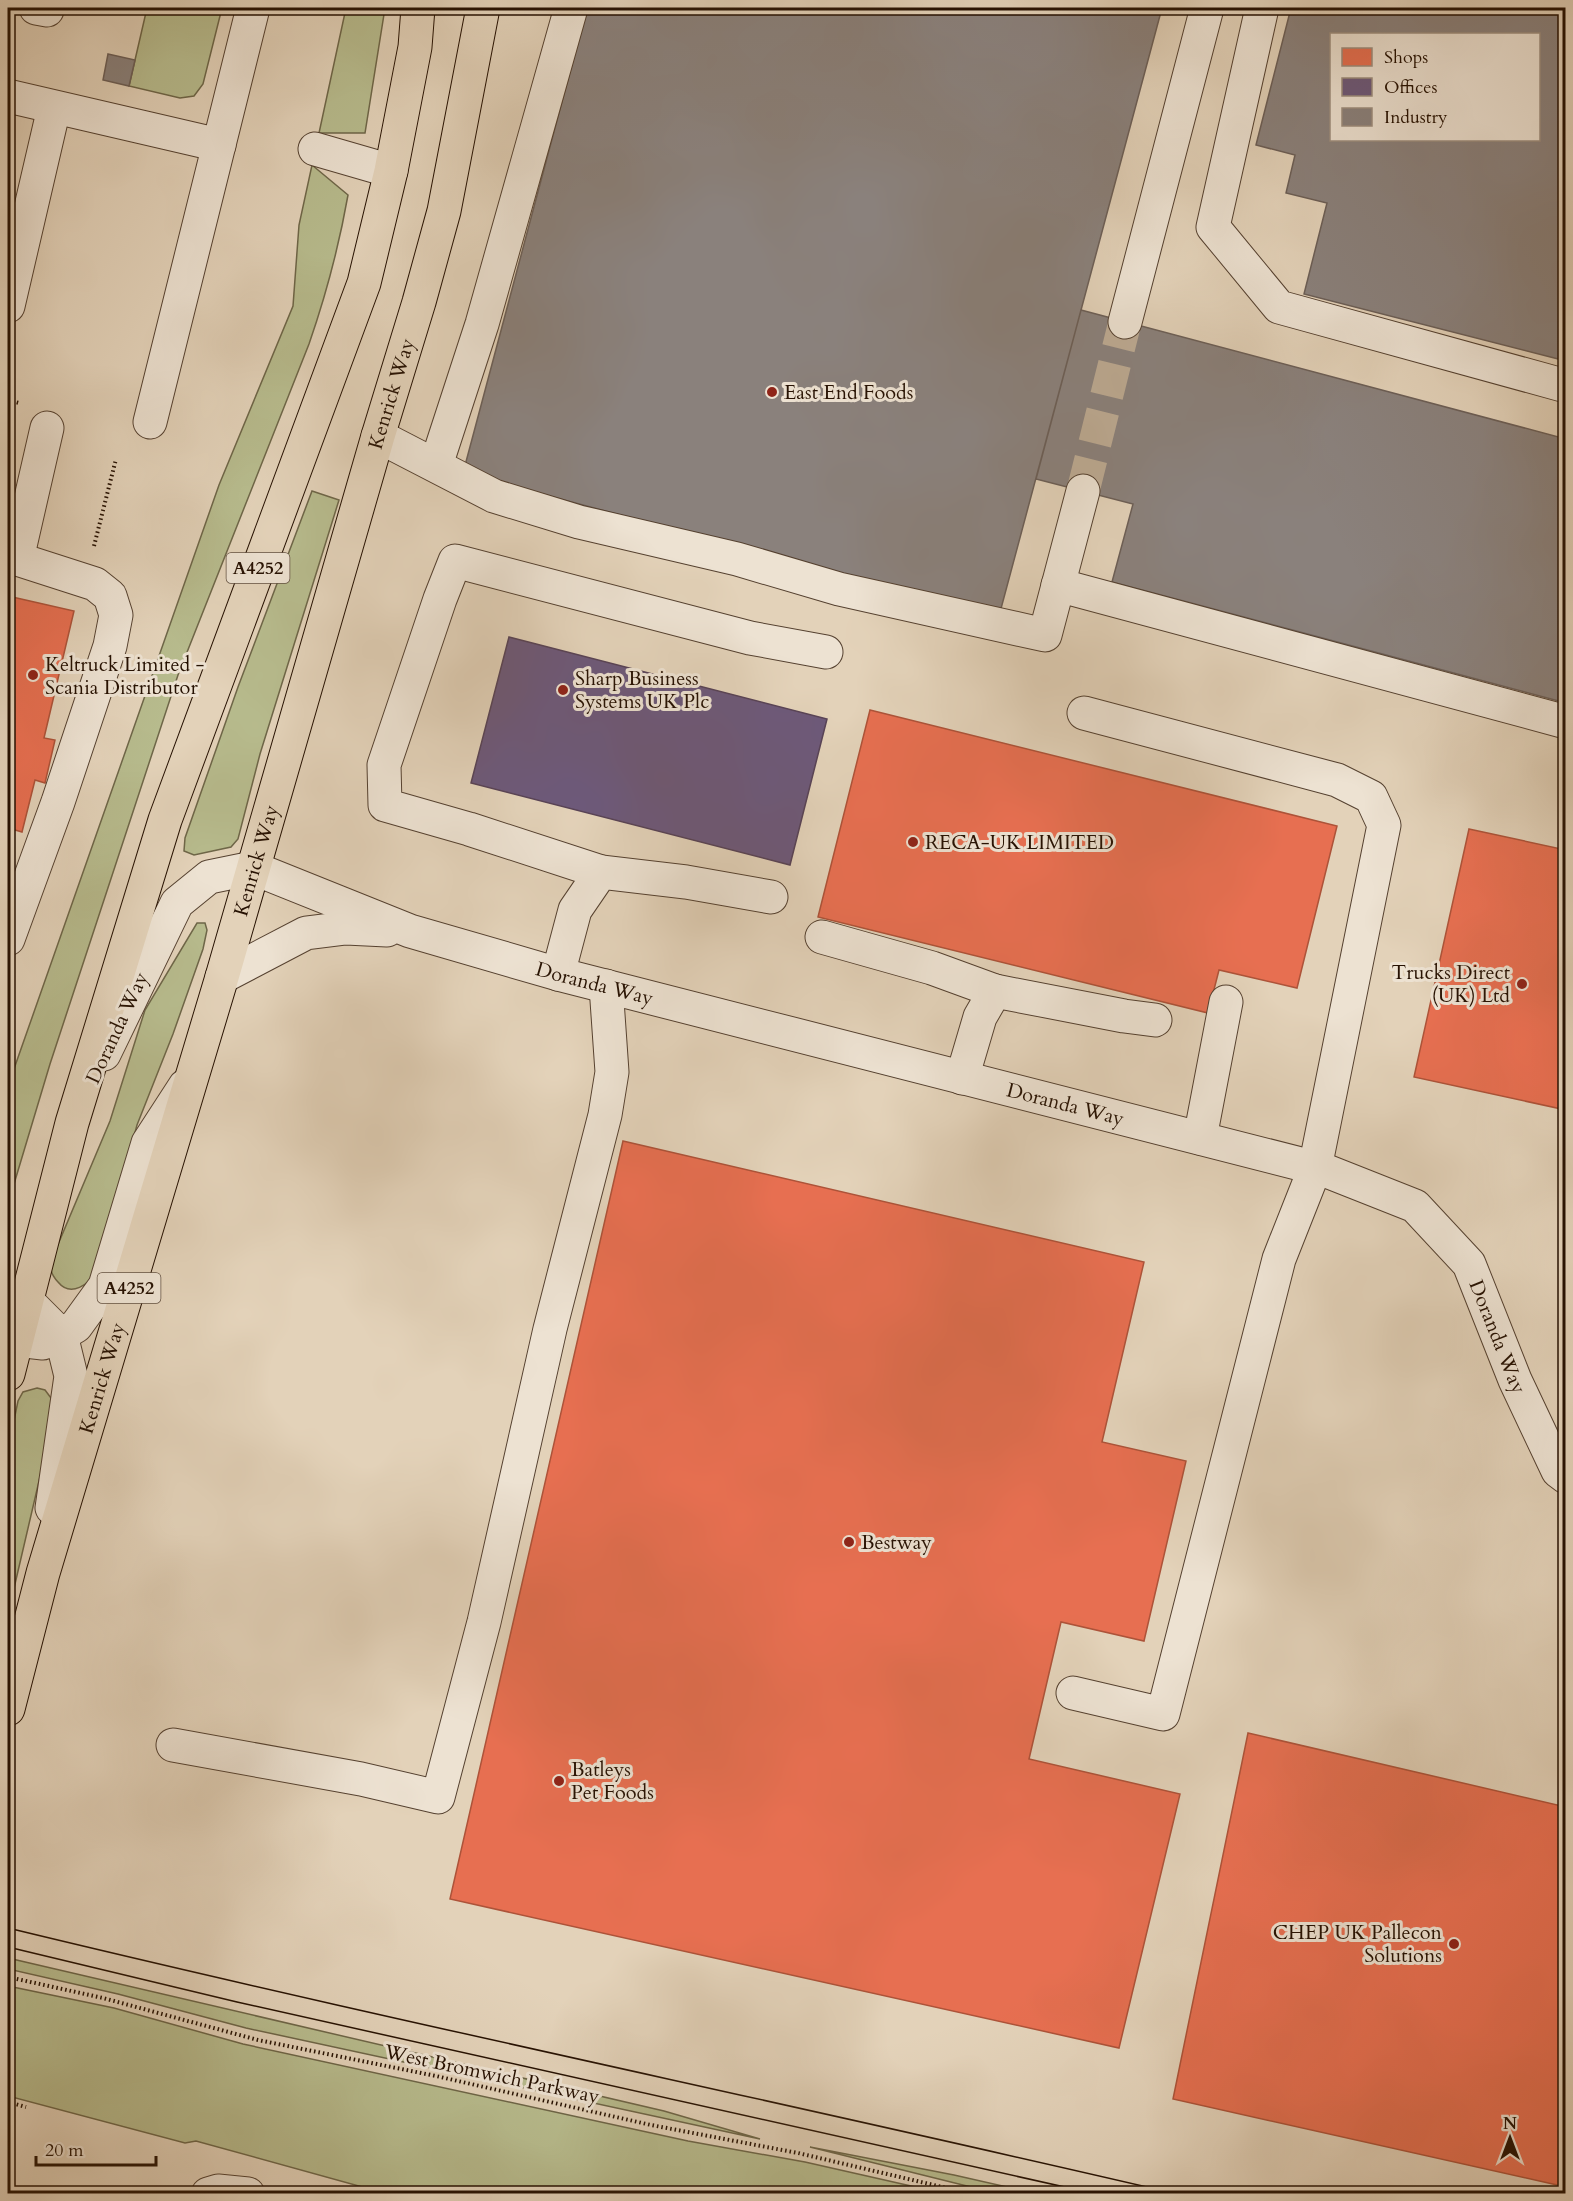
<svg xmlns="http://www.w3.org/2000/svg" width="1573" height="2201" font-family="Cardo,serif">
<style>
.green{fill:#b7bb8d;stroke:#6e6648;stroke-width:1.5}
.shops{fill:#e76f51;stroke:#ad5339;stroke-width:1.5}
.offices{fill:#6d597a;stroke:#584356;stroke-width:1.5}
.industry{fill:#8a817c;stroke:#6c5f57;stroke-width:1.5;fill-rule:evenodd}
.lines{fill:none;stroke-linecap:round;stroke-linejoin:round}
.minor-tunnel{stroke:#bdab94;stroke-width:33;stroke-dasharray:33 16;stroke-linecap:butt}
.minor-casing{stroke:#554130;stroke-width:35}
.major-casing{stroke:#261102;stroke-width:35}
.path{stroke:#261102;stroke-width:4;stroke-dasharray:1.5 3;stroke-linecap:butt}
.minor{stroke:#ede2d2;stroke-width:33}
.major{stroke:#e3d2b9;stroke-width:33}
.tram{stroke:#261102;stroke-width:1.5}
.poi-dot{fill:#8f2418;stroke:#ede2d2;stroke-width:2}
.labels{text-anchor:middle;dominant-baseline:central;stroke-width:6;stroke-linejoin:round;paint-order:stroke}
.shield{fill:#ede2d2;stroke:#625040;stroke-width:1.5}
.shield-label{font-size:18px;font-weight:bold;fill:#261102}
.poi-label{font-size:20px;fill:#261102;stroke:#ede2d2;text-anchor:start}
.street-label{font-size:20px;fill:#261102;stroke:#ede2d2}
</style>
<rect width="100%" height="100%" fill="#e3d2b9"/>
<filter id="stains"><feTurbulence type="fractalNoise" baseFrequency=".00333" numOctaves="4"/><feColorMatrix values="0 0 0 0 .2 0 0 0 0 .09 0 0 0 0 .02 0 0 0 .5 -.17"/></filter>
<radialGradient id="worn" r=".72"><stop offset=".6" stop-color="#630" stop-opacity="0"/><stop offset="1" stop-color="#630" stop-opacity=".3"/></radialGradient>
<path class="green" d="M147,8H222L203,84L194,96L180,98L129,86Z
M346,8H385L365,133H319Z
M312,165L348,195C339,246 326,295 309,344L178,675L50,1064L8,1204V1086L219,485L293,306L299,225Z
M312,491L339,500L260,754L238,839L231,847L194,855L184,851L185,838L238,687Z
M197,923H205L207,930L203,949L173,1034L137,1125L98,1271C89,1284 71,1298 58,1282C55,1279 51,1273 51,1269C51,1265 54,1259 54,1254L110,1121L145,1010Z
M37,1388L45,1390L54,1402L53,1421L8,1614V1449L18,1401L23,1392Z
M8,1958L664,2111L760,2139L246,2028L118,1994L8,1969Z
M8,1986L114,2008L243,2044L688,2141L805,2162L942,2193H384L196,2141L185,2143L8,2096Z
M810,2147L954,2175L1034,2193H995Z"/>
<path class="shops" d="M8,596L74,611L44,738L55,740L45,783L35,780L22,832L8,828Z
M870,710L1337,826L1297,988L1219,970L1208,1013L818,917Z
M1469,829L1566,850V1110L1414,1077Z
M623,1141L1144,1262L1102,1442L1186,1461L1144,1641L1061,1622L1029,1759L1180,1794L1119,2048L450,1899Z
M1248,1733L1566,1807V2187L1173,2099Z"/>
<path class="offices" d="M509,637L827,719L790,865L471,783Z"/>
<path class="industry" d="M587,8H1162L999,616L463,473Z
M1291,8H1566V361L1304,294L1327,203L1286,193L1295,155L1256,145ZM1332,34H1538V140H1332Z
M108,54L135,60L129,86L103,80Z
M1081,310L1566,439V703L1112,582L1133,504L1036,479Z"/>
<g class="lines">
<path class="minor-tunnel" d="M1083,491L1125,322"/>
<defs>
<g id="minor">
<path d="M36,8L47,10"/>
<path d="M1262,8L1213,227L1279,307L1566,386"/>
<path d="M8,96L219,145"/>
<path d="M315,149L391,171"/>
<path d="M8,306L54,108"/>
<path d="M1125,322L1207,8"/>
<path d="M150,422L253,8"/>
<path d="M378,436L494,496L579,522L737,559L839,589L1045,635L1083,491"/>
<path d="M436,465L482,324L571,8"/>
<path d="M8,556L95,584L110,596L116,615L110,646L58,802L8,939"/>
<path d="M17,559L47,428"/>
<path d="M1058,585L1566,722"/>
<path d="M601,872L469,829L385,805L384,765L440,599L455,561L750,638L826,652"/>
<path d="M822,937L932,968L995,991"/>
<path d="M558,974L575,910L601,872L686,882L771,897"/>
<path d="M222,977L306,933L346,928L387,930"/>
<path id="s1" d="M104,1054L177,903L209,877L253,868L410,931L558,974L1324,1170L1415,1206L1469,1264L1515,1380L1558,1471L1566,1477"/>
<path d="M962,1078L980,1017L995,991L1124,1016L1155,1020"/>
<path d="M1200,1138L1226,1002"/>
<path d="M8,1295L26,1300L61,1335L71,1376L52,1508"/>
<path d="M8,1339L43,1343L61,1335L76,1326L105,1286L148,1143L185,1086"/>
<path d="M1073,1693L1163,1714L1279,1259L1315,1168L1384,825L1371,797L1337,780L1084,713"/>
<path d="M173,1745L361,1779L438,1797L484,1622L550,1329L605,1115L612,1072L606,986"/>
<path d="M208,2194L218,2191L248,2194"/>
</g>
<g id="major">
<path d="M8,1374L72,1123L165,820L364,283L391,171L415,47L418,8"/>
<path id="s2" d="M8,1709L43,1573L222,977L378,436L419,302L444,211L483,8"/>
</g>
</defs>
<use href="#minor" class="minor-casing"/>
<use href="#major" class="major-casing"/>
<path class="path" d="M8,400L19,403
M94,546L116,459
M8,1977L103,1998L258,2040L436,2076L651,2125L798,2153L972,2194
M8,2102L26,2107"/>
<use href="#minor" class="minor"/>
<use href="#major" class="major"/>
<path class="tram" d="M8,1928C396,2022 788,2103 1177,2194
M8,1947L237,2002L1096,2194"/>
</g>
<g class="poi-dot">
<circle cx="772" cy="392" r="6"/>
<circle cx="33" cy="675" r="6"/>
<circle cx="563" cy="690" r="6"/>
<circle cx="913" cy="842" r="6"/>
<circle cx="1522" cy="984" r="6"/>
<circle cx="849" cy="1542" r="6"/>
<circle cx="559" cy="1781" r="6"/>
<circle cx="1454" cy="1944" r="6"/>
</g>
<g class="labels">
<g class="shield">
<rect x="226.5" y="553" width="63" height="30" rx="4.5"/>
<rect x="97.5" y="1273" width="63" height="30" rx="4.5"/>
</g>
<g class="shield-label">
<text x="258" y="568">A4252</text>
<text x="129" y="1288">A4252</text>
</g>
<g class="poi-label">
<text x="784" y="392">East End Foods</text>
<text x="45" y="664">Keltruck Limited -<tspan x="45" dy="23">Scania Distributor</tspan></text>
<text x="575" y="678">Sharp Business<tspan x="575" dy="23">Systems UK Plc</tspan></text>
<text x="925" y="842">RECA-UK LIMITED</text>
<text x="1510" y="972" text-anchor="end">Trucks Direct<tspan x="1510" dy="23">(UK) Ltd</tspan></text>
<text x="861" y="1542">Bestway</text>
<text x="571" y="1769">Batleys<tspan x="571" dy="23">Pet Foods</tspan></text>
<text x="1442" y="1932" text-anchor="end">CHEP UK Pallecon<tspan x="1442" dy="23">Solutions</tspan></text>
</g>
<g class="street-label">
<text stroke="none"><textPath href="#s2" startOffset="1370">Kenrick Way</textPath></text>
<text stroke="none"><textPath href="#s2" startOffset="884">Kenrick Way</textPath></text>
<text stroke="none"><textPath href="#s1" startOffset="615">Doranda Way</textPath></text>
<text transform="translate(117 1028) rotate(-65)">Doranda Way</text>
<text stroke="none"><textPath href="#s1" startOffset="1101">Doranda Way</textPath></text>
<text stroke="none"><textPath href="#s1" startOffset="1623">Doranda Way</textPath></text>
<text stroke="none"><textPath href="#s2" startOffset="344">Kenrick Way</textPath></text>
<text transform="translate(492 2074) rotate(12)">West Bromwich Parkway</text>
</g>
</g>
<rect width="1573" height="2201" fill="none" stroke="#e3d2b9" stroke-width="30"/>
<rect x="9" y="9" width="1555" height="2183" fill="none" stroke="#261102" stroke-width="3"/>
<rect x="15" y="15" width="1543" height="2171" fill="none" stroke="#261102" stroke-width="1.5"/>
<rect x="1330" y="33" width="210" height="108" fill="#ede2d2" stroke="#9d8e7f" stroke-width="1.5"/>
<rect x="1342" y="48" width="30" height="18" fill="#e76f51" stroke="#9d8e7f" stroke-width="1.5"/>
<text x="1384" y="63" font-size="18" fill="#261102">Shops</text>
<rect x="1342" y="78" width="30" height="18" fill="#6d597a" stroke="#9d8e7f" stroke-width="1.5"/>
<text x="1384" y="93" font-size="18" fill="#261102">Offices</text>
<rect x="1342" y="108" width="30" height="18" fill="#8a817c" stroke="#9d8e7f" stroke-width="1.5"/>
<text x="1384" y="123" font-size="18" fill="#261102">Industry</text>
<g transform="translate(1510 2138)" stroke="#ede2d2" stroke-width="4.5" paint-order="stroke">
<path d="M0-4.5L10 22L0 15L-10 22Z" fill="#261102"/>
<text y="-9" font-size="16" font-weight="bold" text-anchor="middle" fill="#261102">N</text>
</g>
<path d="M36 2156v9h120v-9" fill="none" stroke="#261102" stroke-width="3"/>
<text x="45" y="2156" font-size="18" fill="#261102" stroke="#ede2d2" stroke-width="4.5" paint-order="stroke">20 m</text>
<rect width="100%" height="100%" filter="url(#stains)"/>
<rect width="100%" height="100%" fill="url(#worn)"/>
</svg>
